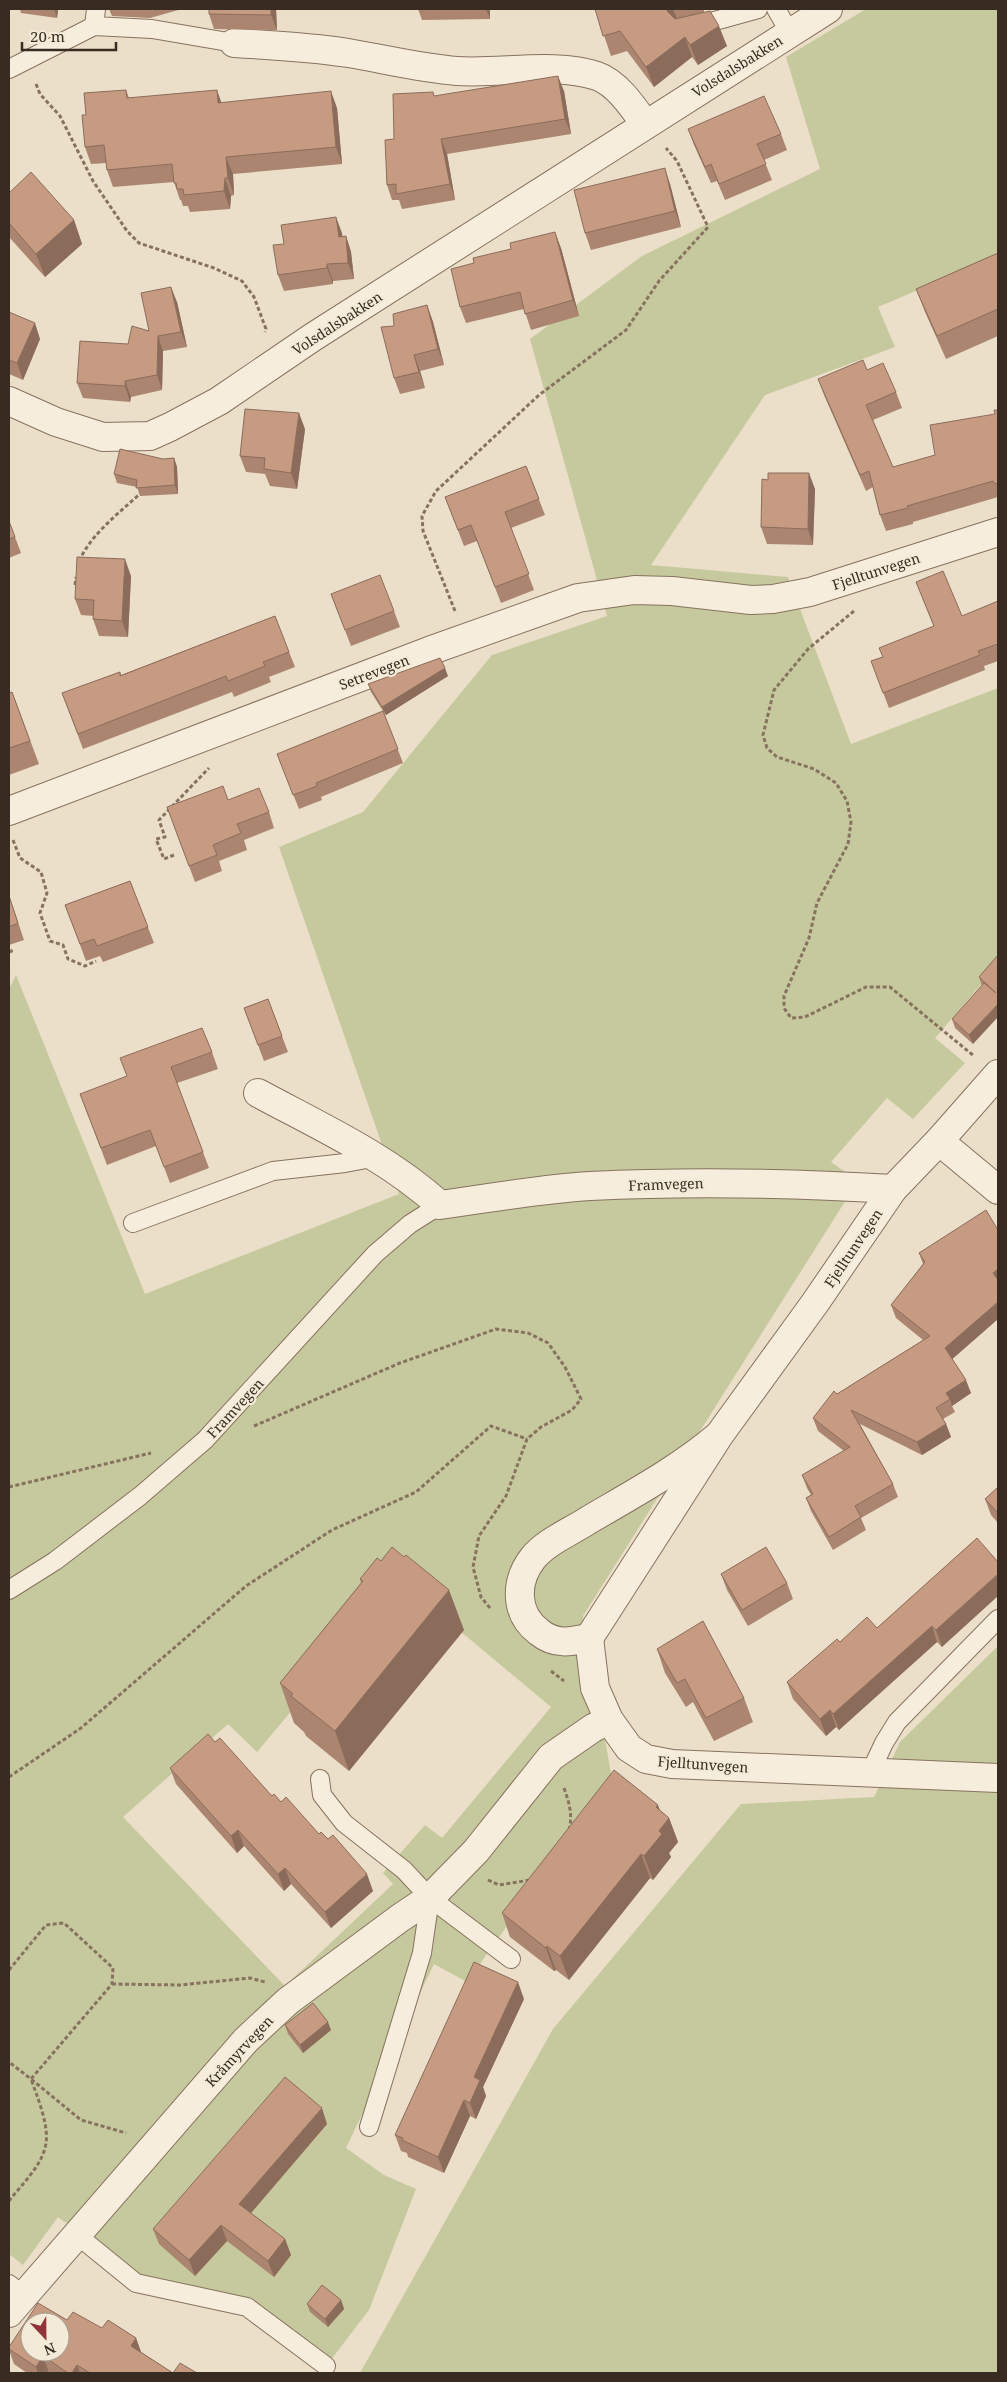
<svg xmlns="http://www.w3.org/2000/svg" width="1007" height="2382" font-family="'Noto Serif',serif">
<style>
.green{fill:#c6c99d;fill-rule:evenodd}
.lines{fill:none;stroke-linecap:round;stroke-linejoin:round}
.service-casing{stroke:#87725f;stroke-width:20}
.minor-casing{stroke:#87725f;stroke-width:30}
.tertiary-casing{stroke:#87725f;stroke-width:30}
.path{stroke:#87725f;stroke-width:3;stroke-dasharray:4 2.5;stroke-linecap:butt}
.service{stroke:#f7eddc;stroke-width:18}
.minor{stroke:#f7eddc;stroke-width:28}
.tertiary{stroke:#f7eddc;stroke-width:28}
.wall{fill:#ab8570}
.shaded-wall{fill:#8b6c5b}
.building{fill:#c79b82;stroke:#8b6c5b;fill-rule:evenodd}
.labels{text-anchor:middle;dominant-baseline:central;stroke-width:4.5;stroke-linejoin:round;paint-order:stroke}
.street-label{font-size:14px;fill:#382b21;stroke:#f3ead8}
</style>
<rect width="100%" height="100%" fill="#ebdfc9"/>
<path class="green" d="M866,9H998V256L878,307L895,347L765,395L651,565L788,577L851,744L998,688V965L935,1038L965,1063L913,1119L887,1098L831,1162L858,1181L583,1616L612,1779L467,1982L434,1964L346,2148L384,2175L416,2189L369,2310L330,2361L252,2301L138,2275L58,2217L23,2265L9,2254V989L16,975L145,1294L399,1194L279,847L363,812L492,655L607,616L530,339L642,256L820,169L786,57ZM400,1581L551,1707L442,1838L425,1825L383,1873L393,1884L285,1986L123,1817L228,1724L257,1752Z
M998,1646V2373H360L553,2029L741,1804L874,1797L900,1742Z"/>
<g class="lines">
<defs>
<path id="service" d="M776,9L790,33
M94,26L96,9
M693,27L758,9
M9,69L94,26L152,29L234,43
M133,1223L273,1171L345,1163L377,1157
M9,1590L55,1561L140,1496L205,1440L375,1254L410,1224L440,1205
M870,1773L884,1743L897,1722L998,1619
M320,1779L322,1795L344,1823L404,1870L430,1898L511,1959
M369,2127L422,1953L430,1898
M77,2235L136,2283L247,2307L326,2366
M9,2284L23,2295"/>
<path id="minor" d="M234,43C272,45 310,47 348,53C384,59 420,68 457,71C501,74 555,62 597,76C617,83 633,107 645,124
M258,1093C321,1127 387,1157 440,1205C490,1198 540,1189 590,1186C692,1181 792,1183 893,1189
M939,1141L998,1190
M717,1437C678,1470 631,1495 587,1521C570,1532 546,1542 533,1558C515,1581 514,1613 539,1632C555,1645 570,1642 589,1638L595,1688L609,1720L629,1748L646,1759L672,1764L998,1778
M9,2313L246,2040L288,2001L400,1918L430,1898L476,1851L551,1757L593,1728L609,1720"/>
<path id="tertiary" d="M9,401L56,422L103,437L150,436L170,427L219,401L313,337L828,9
M9,811L429,651L578,598L634,590L672,591L751,600L773,599L810,592L998,532
M589,1638L720,1434L815,1303L893,1189L939,1141L998,1074"/>
</defs>
<use href="#service" class="service-casing"/>
<use href="#minor" class="minor-casing"/>
<use href="#tertiary" class="tertiary-casing"/>
<path class="path" d="M36,84L40,94L60,116L93,181L127,231L139,243L214,268L242,281L254,297L266,329L265,332
M79,561C92,533 119,513 142,492
M75,585L76,577
M455,611L423,531L422,516L436,491L539,395L626,330L659,281L708,227L677,161L666,148
M854,611L808,649L774,690L763,735L767,748L777,757L814,769L836,783L847,801L851,822L848,844L817,903L809,938L784,996V1008L791,1018L805,1017L866,987H890L974,1056
M13,840L20,858L41,872L47,893L40,913L50,941L63,945L68,959L85,966L96,961
M174,855L164,859L156,839L165,837L159,820L209,768
M9,952L14,950
M254,1426L400,1363L496,1329L528,1333L548,1343L565,1367L581,1399L572,1410L541,1427L527,1439L506,1496L479,1536L473,1567L481,1597L490,1608
M9,1487L151,1453
M551,1671L564,1681
M9,1777L81,1728L246,1586L332,1530L416,1492L491,1426L527,1439
M564,1788C569,1802 573,1815 569,1830
M488,1880L499,1885L530,1880
M9,1970L46,1925L64,1923L113,1968L112,1984L31,2079L9,2062
M112,1984L180,1985L250,1978L265,1982
M9,2201C22,2184 43,2165 46,2143C49,2125 37,2096 31,2079L81,2120L126,2133"/>
<use href="#service" class="service"/>
<use href="#minor" class="minor"/>
<use href="#tertiary" class="tertiary"/>
</g>
<path class="wall" d="M20,9H58L57,18L21,13Z
M109,9H182L150,18L112,16Z
M209,9H276L277,30L214,29L209,14Z
M418,9H490V19L422,20Z
M595,9H709L704,10V12L727,46L698,65L692,57L654,87L627,51L611,56Z
M126,90L129,98L337,108L342,164L233,174L234,195L231,196L230,209L190,212L188,206H183L181,200H180L174,182L113,187L107,170L106,163L91,164L85,147L86,115Z
M564,91L571,134L447,154L455,200L402,209L399,200H392L387,185L394,139L435,96Z
M688,129L781,134L787,150L764,160L772,180L725,200L717,181L711,183L694,145Z
M670,184L681,227L591,250L585,233Z
M9,193L74,220L82,244L45,277L9,237Z
M336,217L342,237L346,236L351,252L354,279L333,281V284L284,291L278,275L284,244Z
M561,248L579,316L531,330L524,309L466,323L460,307L474,263L511,249Z
M998,253V336L946,359L925,312L916,289Z
M177,302L187,347L163,351L162,390L131,397L130,402L83,398L77,383L128,344L149,331Z
M427,305L433,322L444,365L420,371L425,388L400,394L394,378V326Z
M9,312L40,339L23,380L9,374Z
M867,370L896,392L902,408L873,420L893,467L935,455L995,414L998,410V497L913,522V524L886,531L880,515L873,487L866,491L824,395L818,379Z
M305,429L297,489L270,486L265,474L246,472L240,456Z
M174,458L177,467L178,494L140,496L137,487L117,483L114,474L163,459Z
M526,466L545,515L511,528L534,590L501,603L477,541L464,546L445,497Z
M815,489L813,545L767,544L761,527Z
M9,521L21,553L9,558Z
M131,576L128,637L99,636L93,619L94,616L81,615L75,599Z
M916,582L962,616L998,601V661L984,666L985,670L889,708L871,661L882,657L934,627Z
M331,594L394,611L400,627L351,646Z
M275,616L295,667L269,677L271,682L234,697L232,692L83,749L62,693L120,672L121,675Z
M448,676L386,715L383,711L403,763L321,797L322,800L299,809L277,754L383,711L371,692L368,684Z
M12,692L39,764L9,775V693Z
M228,800L269,812L274,828L244,840L247,850L219,861L222,871L195,882L173,824Z
M130,881L154,943L103,962L100,956L86,961L65,905Z
M9,895L24,940L9,945Z
M998,955L973,1044L955,1028L952,1019L982,986L979,977Z
M268,999L288,1052L264,1061L244,1008Z
M212,1052L218,1069L177,1083L209,1168L170,1183L156,1146L107,1165L80,1094Z
M998,1230V1319L952,1359L971,1393L952,1406L955,1412L943,1419L946,1424L951,1437L922,1455L860,1424L893,1484L898,1497L861,1518L866,1530L833,1550L811,1511L806,1498L811,1495L807,1488L802,1475L844,1451L818,1431L813,1418L837,1394L923,1340L896,1318L891,1305L923,1264L919,1253Z
M998,1487V1523L991,1515L985,1499Z
M977,1538L942,1647L937,1642L839,1730L836,1727L826,1736L793,1699L787,1682L840,1642L877,1628Z
M404,1557L464,1630L349,1771L306,1736L304,1732L294,1723L280,1683L361,1583L360,1579L381,1561Z
M721,1574L787,1583L793,1599L748,1626L727,1590Z
M657,1649L744,1698L753,1722L714,1741L693,1702L686,1707L665,1673Z
M215,1742L272,1796L319,1834L373,1891L331,1928L291,1884L284,1891L244,1846L237,1853L176,1784L170,1768Z
M660,1811L669,1818L678,1842L669,1853L671,1857L653,1880L650,1878L569,1980L556,1970L554,1971L510,1937L502,1913Z
M524,1999L483,2087L486,2096L476,2119L470,2116L444,2173L408,2157L407,2153L401,2151L395,2135Z
M285,2025L331,2030L303,2053L288,2034Z
M327,2124L251,2213L285,2239L291,2255L274,2277L227,2241L195,2276L159,2244L153,2229Z
M341,2300L344,2309L328,2327L310,2312L307,2304Z
M67,2320L102,2328L136,2338L141,2352L173,2373H197H27L14,2364L9,2350V2347Z"/>
<path class="shaded-wall" d="M54,9H58L57,18Z
M271,9H276L277,30L271,15Z
M486,9H490V19Z
M668,9H673L678,21L675,31L667,11Z
M719,26L727,46L698,65L690,45Z
M685,37L692,57L654,87L646,67Z
M558,76L564,91L571,134L565,119Z
M217,90L223,107L218,103Z
M331,91L337,108L342,164L336,147Z
M441,139L447,154L455,200L450,184Z
M226,157L233,174L234,195L228,178Z
M665,168L670,184L681,227L675,211Z
M225,178L231,196L230,209L224,191Z
M336,217L342,233L345,253L339,237Z
M74,220L82,244L45,277L36,254Z
M555,232L561,248L579,316L573,300Z
M346,236L351,252L354,279L348,263Z
M327,264L333,281V284L327,268Z
M171,287L177,302L187,347L181,332Z
M427,305L433,322L444,365L438,349Z
M35,323L40,339L23,380L17,363Z
M158,336L163,351L162,390L157,375Z
M414,355L420,371L425,388L419,372Z
M125,381L131,397L130,402L125,386Z
M299,413L305,429L297,489L291,473Z
M174,458L177,467L178,494L175,485Z
M809,473L815,489L813,545L808,529Z
M125,559L131,576L128,637L122,621Z
M445,668L448,676L386,715L382,707Z
M998,1004V1017L973,1044L969,1035Z
M998,1269V1285L993,1273Z
M998,1302V1319L950,1361L945,1348Z
M966,1380L971,1393L952,1406L950,1399L946,1393Z
M946,1424L951,1437L922,1455L917,1442Z
M998,1574V1596L942,1647L936,1630Z
M449,1590L464,1630L349,1771L335,1731Z
M932,1626L937,1642L839,1730L833,1714Z
M830,1710L836,1727L826,1736L820,1719Z
M658,1805L665,1824L669,1818L678,1842L669,1853L671,1857L653,1880L644,1856L659,1831L656,1807Z
M238,1830L244,1846L237,1853L231,1836Z
M641,1854L650,1878L569,1980L560,1956Z
M285,1868L291,1884L284,1891L278,1874Z
M367,1874L373,1891L331,1928L325,1912Z
M547,1946L556,1970L554,1971L546,1948Z
M518,1982L524,1999L483,2087L486,2096L476,2119L470,2103L474,2077Z
M328,2022L331,2030L303,2053L300,2045Z
M464,2100L470,2116L444,2173L438,2157Z
M322,2108L327,2124L245,2220L239,2204Z
M221,2225L227,2241L195,2276L189,2260Z
M285,2239L291,2255L274,2277L268,2261Z
M341,2300L344,2309L328,2327L325,2319Z
M136,2338L142,2355L131,2346Z
M43,2356L49,2373H38L36,2367Z
M77,2365L80,2373H72Z"/>
<path class="building" d="M209,9H271V15L209,14Z
M595,9H668L667,11L675,19L710,11L719,26L690,45L685,37L646,67L620,31L603,36Z
M558,76L565,119L441,139L450,184L396,194V184L387,185L385,140L394,139L393,94L433,92L434,96Z
M126,90L127,98L217,90L218,103L331,91L336,147L226,157L228,178H225L224,191L184,195L183,189H177L176,183H174L172,164L107,170L104,145L85,147L82,115H86L84,93Z
M764,96L781,134L757,144L766,164L719,184L711,164L705,167L688,129Z
M665,168L675,211L585,233L574,190Z
M31,172L74,220L36,254L9,223V193Z
M336,217L339,237L346,236L348,263L327,264V268L278,275L273,245L284,244L281,225Z
M555,232L573,300L525,314L520,292L460,307L451,269L474,263L473,258L511,249L510,243Z
M998,253V309L937,336L916,289Z
M171,287L181,332L158,336L157,375L125,381V386L77,383L80,341L128,344L132,326L149,331L141,293Z
M427,305L438,349L414,355L419,372L394,378L381,327L394,326L393,314Z
M9,312L35,323L17,363L9,360Z
M863,360L867,370L883,363L896,392L866,405L893,467L935,455L930,425L995,414L994,410H998V483L995,484L993,481L907,506L908,508L880,515L869,471L860,475L818,379Z
M245,409L299,413L291,473L264,469L265,458L240,456Z
M120,449L163,459L174,458L175,485L136,488L137,480L114,474Z
M526,466L539,499L505,512L529,574L495,587L471,525L458,530L445,497Z
M768,473H809L808,529L761,527L762,479L768,480Z
M9,521L15,537L9,539Z
M77,557L125,559L122,621L93,619L94,600L75,599Z
M943,571L962,616L998,601V644L978,651L980,655L883,693L871,661L883,657L879,648L934,626L916,582Z
M380,575L394,611L345,630L331,594Z
M275,616L289,652L263,662L265,666L228,681L226,676L78,734L62,693L120,672V676Z
M440,658L445,668L382,707L368,684Z
M12,692L30,741L9,748V693Z
M383,711L398,749L316,783L317,786L293,795L277,754Z
M223,786L228,800L259,788L269,812L237,824L241,833L213,845L217,855L189,866L167,807Z
M130,881L148,927L97,946L94,939L80,944L65,905Z
M9,896L18,923L9,927Z
M998,955V1004L969,1035L952,1019L984,983L996,993L979,977Z
M268,999L282,1036L258,1045L244,1008Z
M202,1028L212,1052L171,1067L203,1152L164,1167L150,1130L101,1148L80,1094L127,1076L120,1058Z
M986,1210L998,1230V1269L993,1273L998,1280V1302L945,1348L966,1380L946,1393L950,1399L936,1408L946,1424L917,1442L851,1410L893,1484L855,1506L861,1517L829,1537L806,1498L813,1494L802,1475L850,1447L813,1418L834,1391L837,1394L930,1336L891,1305L925,1262L919,1253Z
M998,1487V1513L985,1499Z
M977,1538L998,1562V1574L936,1630L932,1626L833,1714L830,1710L820,1719L787,1682L837,1639L840,1642L867,1617L877,1628Z
M392,1547L404,1557L406,1555L449,1590L335,1731L291,1696L293,1694L280,1683L363,1581L360,1579L377,1558L381,1561Z
M766,1547L787,1583L742,1610L721,1574Z
M703,1621L744,1698L706,1718L685,1679L677,1683L657,1649Z
M208,1734L215,1742L220,1738L272,1796L274,1794L281,1802L286,1797L319,1834L321,1832L328,1839L333,1835L367,1874L325,1912L285,1868L278,1874L238,1830L231,1836L170,1768Z
M614,1770L658,1805L656,1807L669,1818L659,1831L662,1834L644,1856L641,1854L560,1956L547,1946L546,1948L502,1913Z
M474,1962L518,1982L474,2077L480,2080L470,2103L464,2100L438,2157L402,2140L403,2138L395,2135Z
M313,2003L328,2022L300,2045L285,2025Z
M285,2077L322,2108L239,2204L285,2239L268,2261L221,2225L189,2260L153,2229Z
M322,2285L341,2300L325,2319L307,2304Z
M38,2303L67,2320L73,2312L102,2328L108,2320L136,2338L131,2346L173,2373L180,2363L197,2373H90L77,2365L72,2373H68L43,2356L36,2367L9,2349V2347ZM30,2322H60V2352H30Z"/>
<g class="labels">
<g class="street-label">
<text transform="translate(737 66) rotate(-32)">Volsdalsbakken</text>
<text transform="translate(337 323) rotate(-33)">Volsdalsbakken</text>
<text transform="translate(876 571) rotate(-18)">Fjelltunvegen</text>
<text transform="translate(374 672) rotate(-21)">Setrevegen</text>
<text transform="translate(666 1184) rotate(-2)">Framvegen</text>
<text transform="translate(853 1248) rotate(-56)">Fjelltunvegen</text>
<text transform="translate(235 1408) rotate(-47)">Framvegen</text>
<text transform="translate(703 1764) rotate(4)">Fjelltunvegen</text>
<text transform="translate(239 2051) rotate(-47)">Kråmyrvegen</text>
</g>
</g>
<rect width="1007" height="2382" fill="none" stroke="#382b21" stroke-width="20"/>
<g transform="translate(45 2337) rotate(158)"><circle r="24" fill="#f3ead8" stroke="#a89e8f"/>
<path d="M0-4L9 19L0 12L-9 19Z" fill="#913439"/>
<text y="-8" font-size="14" font-weight="bold" text-anchor="middle" fill="#382b21">N</text>
</g>
<path d="M22 42v8h94v-8" fill="none" stroke="#382b21" stroke-width="2.5"/>
<text x="30" y="42" font-size="15" fill="#382b21" stroke="#f3ead8" stroke-width="4" paint-order="stroke">20 m</text>
</svg>
